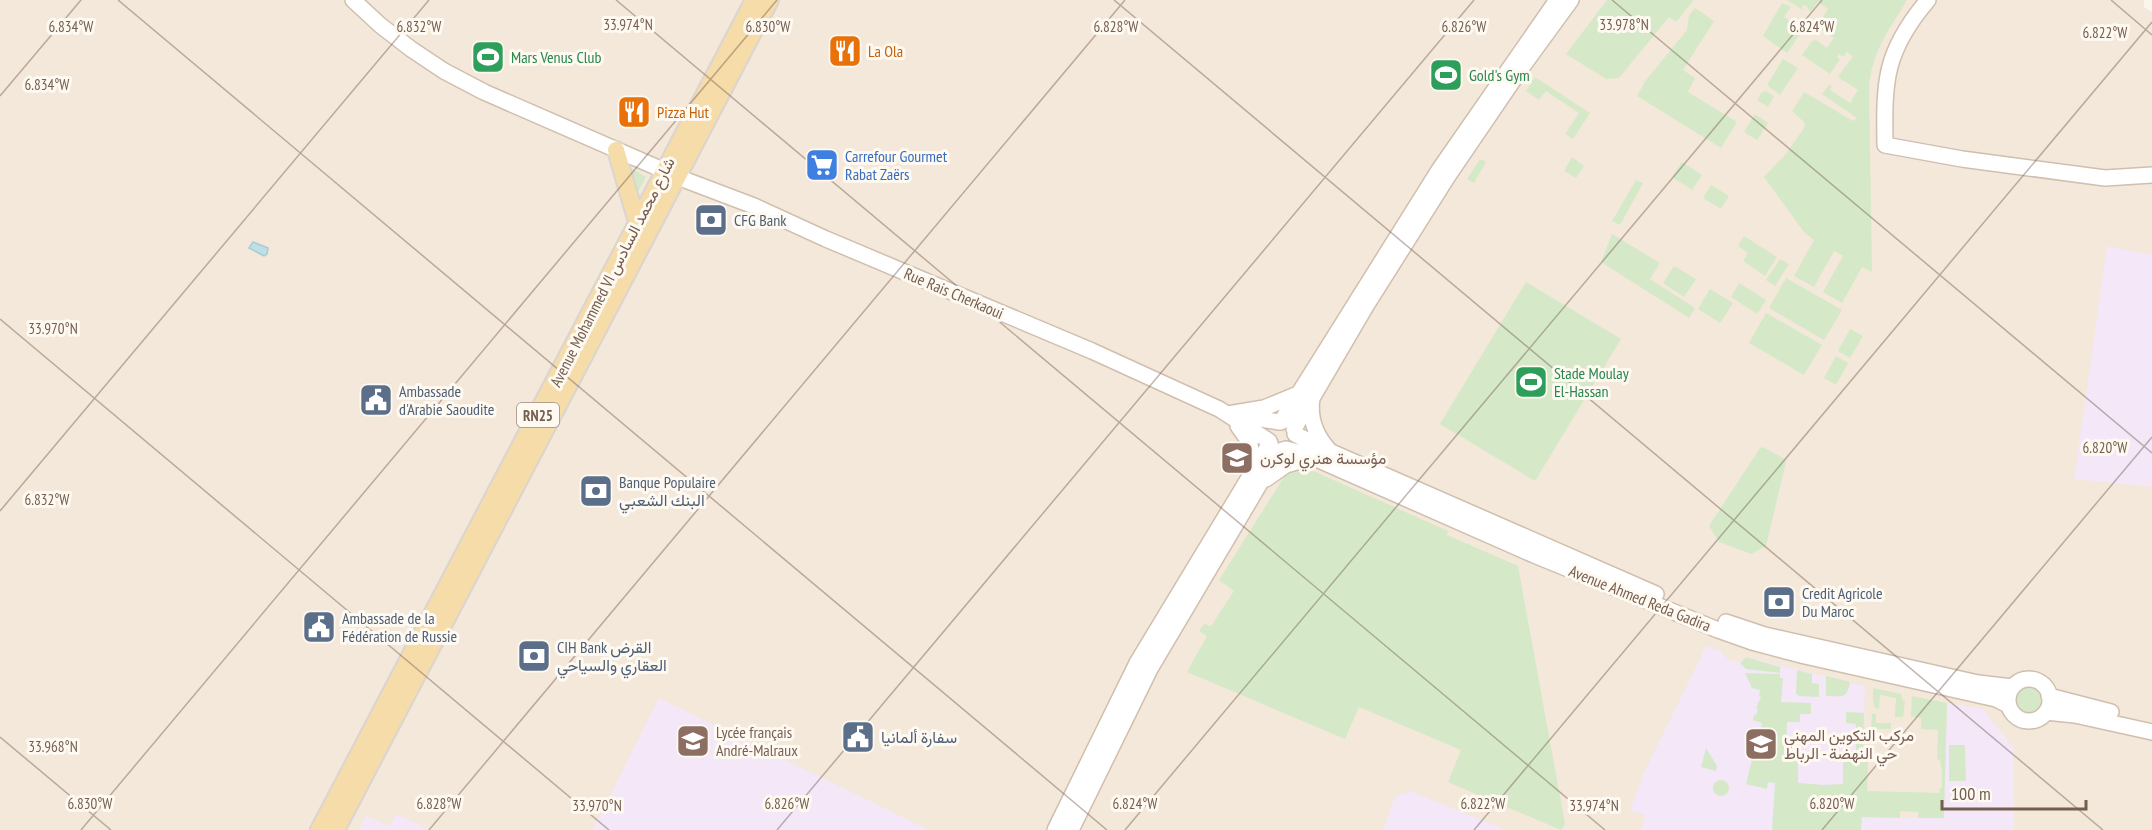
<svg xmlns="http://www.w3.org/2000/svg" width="2152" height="830" font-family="'PT Sans Narrow',Vazirmatn,sans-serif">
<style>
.residential{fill:#f3e8d9}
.education{fill:#f3e7f8}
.green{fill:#d5e9c9}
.water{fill:#bfdee5;stroke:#a6ccd6;stroke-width:1.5}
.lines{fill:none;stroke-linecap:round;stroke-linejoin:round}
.secondary-casing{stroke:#d0bfae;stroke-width:18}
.primary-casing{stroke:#dbd5d1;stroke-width:20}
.secondary{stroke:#fff;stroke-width:15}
.primary{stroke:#f5dca8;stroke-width:16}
.ticks{fill:none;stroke:#755e4f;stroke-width:1.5;stroke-opacity:0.45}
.labels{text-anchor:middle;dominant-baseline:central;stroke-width:6;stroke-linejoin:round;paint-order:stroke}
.shield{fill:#fef9f1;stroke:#9e8c80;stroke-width:1.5}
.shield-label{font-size:15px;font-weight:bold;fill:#755e4f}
.food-label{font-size:16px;fill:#c56008;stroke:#fef9f1;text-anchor:start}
.leisure-label{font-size:16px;fill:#27864d;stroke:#fef9f1;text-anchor:start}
.shop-label{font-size:16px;fill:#366cbe;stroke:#fef9f1;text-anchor:start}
.service-label{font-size:16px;fill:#4e5e75;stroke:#fef9f1;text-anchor:start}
.street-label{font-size:16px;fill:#755e4f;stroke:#fef9f1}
.education-label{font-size:16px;fill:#785e54;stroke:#fef9f1;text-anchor:start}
.ticks-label{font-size:15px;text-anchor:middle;fill:#755e4f;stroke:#fef9f1;stroke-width:6;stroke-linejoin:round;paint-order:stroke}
</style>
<rect width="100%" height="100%" fill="#fcf6ea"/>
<path class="residential" d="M0,0H2144V7L2152,12V830H0Z"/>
<path class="education" d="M2107,246L2152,255V487L2074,479Z
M1706,646L1721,650L1723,655L1731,661H1740L1746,657L1865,686L1862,817L1944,818L1947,703L1985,709L1984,711L2014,748V830H1641L1645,815L1630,811L1642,777Z
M659,698L837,785L929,830H593Z
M1410,791L1506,830H1383L1395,796Z
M396,814L429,830H359L366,816L389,826Z"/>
<path class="green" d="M1607,0H1694L1676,22L1669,17L1619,78L1606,79L1566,54Z
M1787,0H1907C1888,33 1873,48 1869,87L1872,272L1862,267L1842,303L1823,292L1843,256L1834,251L1814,287L1794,276L1814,240L1804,232L1764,177L1785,155L1804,128L1805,123L1792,111L1804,92L1853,121L1857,118L1822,94L1829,85L1832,86L1830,90L1850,103L1858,90L1838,77L1853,56L1847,52L1843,57L1839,54L1837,57L1840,59L1830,74L1802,55L1812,41L1816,40L1827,48L1834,38L1820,29L1818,32L1813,25L1816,21L1819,22L1828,9L1818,2L1810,12L1806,5L1802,6L1803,10Z
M1782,3L1791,7L1784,17L1799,28L1804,27L1805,33L1803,35L1800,34L1787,53L1763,36Z
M1695,8L1714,21L1683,70L1695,78L1688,92L1737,122L1721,148L1637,96L1646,80L1687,30L1689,15Z
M1783,59L1798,68L1780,95L1767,85Z
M1535,77L1590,113L1573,139L1565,134L1579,113L1546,91L1539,100L1526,91Z
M1766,91L1774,96L1768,107L1757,100L1762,92Z
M1755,114L1768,123L1757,140L1744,132Z
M1572,157L1584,166L1576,178L1564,171Z
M1480,159L1486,162L1474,183L1467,179Z
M1682,162L1702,175L1692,190L1672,177Z
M631,168L646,177L638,192Z
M1636,180L1643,183L1620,225L1612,221Z
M1711,185L1729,196L1721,209L1703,198Z
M1612,234L1660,263L1650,279L1695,308L1689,318L1601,262Z
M1744,236L1777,257L1765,276L1743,261L1748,253L1738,246Z
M1780,259L1789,264L1775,286L1766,280Z
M1674,266L1696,279L1684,297L1663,283Z
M1786,278L1842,310L1824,340L1769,308Z
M1526,282L1621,339L1535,481L1440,424Z
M1739,283L1766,300L1757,314L1731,297Z
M1710,289L1733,303L1720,323L1698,309Z
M1766,313L1822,345L1804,375L1749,343Z
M1850,329L1863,336L1850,358L1838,351Z
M1836,356L1848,363L1836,385L1824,378Z
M1763,447L1785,459L1786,462L1766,546L1751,554L1719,542L1709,526L1760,448Z
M1300,465L1448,531L1447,535L1518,566L1565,824L1561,830L1448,782L1461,750L1359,707L1345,739L1187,672L1207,636L1199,631L1204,624L1211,626L1234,591L1219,580L1289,469Z
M1746,657L1780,667V673L1746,669L1740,663Z
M1797,670L1812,674V683L1819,684V697L1799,696L1796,694Z
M1745,673L1780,674V678H1783L1781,702L1811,703V714H1800V722H1787L1786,757H1808V761H1798V783L1824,785L1843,784V762H1833V758H1856V724L1846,723V712L1864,713L1863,759L1868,760L1867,791L1940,793V788H1942V768L1941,767L1940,760L1937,759L1938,730L1921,729V718L1911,717L1912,696L1947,703L1944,818H1918V812L1900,811V818L1862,817L1861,830H1772L1775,783L1768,782L1767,789L1746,784L1754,751L1757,752L1762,738L1758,737L1762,723L1753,720L1754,715H1756L1758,709L1756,708L1761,697L1759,696L1760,690L1752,688Z
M1826,676L1850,682C1847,700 1842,696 1826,696Z
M2015 700a14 14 0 1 1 28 0a14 14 0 1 1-28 0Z
M1873,688L1901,694L1902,700L1905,701L1903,717H1895L1896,698L1880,695L1879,709L1875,708L1873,702Z
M1872,714H1876V723H1891V729H1871Z
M1949,745H1965L1966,781H1949Z
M1706,748L1717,766L1716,771L1701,767Z
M1713 788a8 8 0 1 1 16 0a8 8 0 1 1-16 0Z"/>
<path class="water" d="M253,242L268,248L267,254L264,256L249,248Z"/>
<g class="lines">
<defs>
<path id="secondary" d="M353,0L380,25L411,49L444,71L484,92L688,181L754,206L826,239L1092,351L1219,409L1269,441
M1928,0C1884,52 1884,81 1885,145L1962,159L2105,178L2152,175
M1312,398C1309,418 1315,435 1329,450
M1228,414L1264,408L1298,394
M1243,416L1279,422
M1281,422L1439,170L1557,0
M1238,426L1250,443L1253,469
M1294,429L1366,306L1448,176L1525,63L1571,0
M1295,434L1320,447L1656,594
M1286,449L1305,454L1534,555L1718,630L1752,642L1805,656L1996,699L2008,705
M1266,479L1286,465L1313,457
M1726,622L1765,635L1978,683L2012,687
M2008 700a21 21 0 1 1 42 0a21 21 0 1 1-42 0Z
M2049,696L2111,712
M2046,712L2075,715L2152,732
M1055,830L1137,663L1270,443
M1071,830L1150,669L1259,485L1282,450"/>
<path id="primary" d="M616,150L637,222
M319,830C463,553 611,278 754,0
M336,830L770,0"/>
</defs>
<use href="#secondary" class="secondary-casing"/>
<use href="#primary" class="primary-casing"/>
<use href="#secondary" class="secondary"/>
<use href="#primary" class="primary"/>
</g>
<path class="ticks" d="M118,0L1107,830M616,0L1605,830M1114,0L2103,830M1612,0L2152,453M2111,0L2152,35M0,96L81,0M0,319L609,830M0,511L429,0M0,737L111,830M81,830L777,0M429,830L1125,0M777,830L1474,0M1125,830L1822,0M1474,830L2152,22M1822,830L2152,437"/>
<defs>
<symbol id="restaurant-square" viewBox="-11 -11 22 22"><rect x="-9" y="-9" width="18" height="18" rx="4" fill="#e8710a" stroke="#fef9f1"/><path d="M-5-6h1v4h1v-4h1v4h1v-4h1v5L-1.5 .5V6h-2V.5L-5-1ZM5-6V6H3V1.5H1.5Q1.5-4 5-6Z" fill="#fff"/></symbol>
<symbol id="stadium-square" viewBox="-11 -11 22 22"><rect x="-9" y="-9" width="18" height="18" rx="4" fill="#2e9e5b" stroke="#fef9f1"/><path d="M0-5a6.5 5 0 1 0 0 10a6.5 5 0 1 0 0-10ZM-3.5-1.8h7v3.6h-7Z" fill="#fff"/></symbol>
<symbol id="supermarket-square" viewBox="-11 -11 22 22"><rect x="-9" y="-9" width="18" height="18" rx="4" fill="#3f7fe0" stroke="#fef9f1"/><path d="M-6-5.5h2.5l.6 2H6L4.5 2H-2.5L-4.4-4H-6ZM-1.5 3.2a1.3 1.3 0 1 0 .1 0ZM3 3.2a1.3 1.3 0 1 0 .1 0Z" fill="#fff"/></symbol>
<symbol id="bank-square" viewBox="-11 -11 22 22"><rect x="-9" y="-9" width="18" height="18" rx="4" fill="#5c6f8a" stroke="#fef9f1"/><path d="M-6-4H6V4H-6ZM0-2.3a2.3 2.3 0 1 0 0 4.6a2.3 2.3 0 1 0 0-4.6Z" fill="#fff"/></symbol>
<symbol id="civic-square" viewBox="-11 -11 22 22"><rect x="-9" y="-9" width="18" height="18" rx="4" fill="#5c6f8a" stroke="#fef9f1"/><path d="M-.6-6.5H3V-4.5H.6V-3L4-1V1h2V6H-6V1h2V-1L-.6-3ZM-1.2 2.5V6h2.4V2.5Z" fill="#fff"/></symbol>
<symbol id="school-square" viewBox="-11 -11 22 22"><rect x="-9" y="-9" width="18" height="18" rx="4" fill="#8d6e63" stroke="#fef9f1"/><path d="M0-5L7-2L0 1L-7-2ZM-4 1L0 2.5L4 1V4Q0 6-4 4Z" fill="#fff"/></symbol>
<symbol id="university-square" viewBox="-11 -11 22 22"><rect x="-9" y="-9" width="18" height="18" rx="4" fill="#8d6e63" stroke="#fef9f1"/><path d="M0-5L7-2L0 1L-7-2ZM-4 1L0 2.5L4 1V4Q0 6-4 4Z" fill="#fff"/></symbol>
</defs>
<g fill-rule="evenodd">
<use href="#restaurant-square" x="826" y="32" width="38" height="38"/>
<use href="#stadium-square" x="469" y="38" width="38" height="38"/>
<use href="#stadium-square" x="1427" y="56" width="38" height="38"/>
<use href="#restaurant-square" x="615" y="93" width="38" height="38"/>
<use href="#supermarket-square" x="803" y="146" width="38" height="38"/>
<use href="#bank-square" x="692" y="201" width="38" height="38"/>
<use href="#stadium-square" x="1512" y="363" width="38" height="38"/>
<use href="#civic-square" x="357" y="381" width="38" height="38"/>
<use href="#school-square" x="1218" y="439" width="38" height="38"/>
<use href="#bank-square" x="577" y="472" width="38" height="38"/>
<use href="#bank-square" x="1760" y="583" width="38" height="38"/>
<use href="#civic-square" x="300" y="608" width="38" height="38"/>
<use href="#bank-square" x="515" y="637" width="38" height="38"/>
<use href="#civic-square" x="839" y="718" width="38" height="38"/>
<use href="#school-square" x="674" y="722" width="38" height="38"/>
<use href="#university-square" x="1742" y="725" width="38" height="38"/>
</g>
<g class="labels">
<rect class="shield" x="517" y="403" width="42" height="24" rx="4.5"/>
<g class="shield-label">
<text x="538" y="415">RN25</text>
</g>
<g class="food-label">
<text x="868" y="51">La Ola</text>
<text x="657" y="112">Pizza Hut</text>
</g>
<g class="leisure-label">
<text x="511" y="57">Mars Venus Club</text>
<text x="1469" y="75">Gold's Gym</text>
<text x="1554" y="373">Stade Moulay<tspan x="1554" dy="18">El-Hassan</tspan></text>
</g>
<g class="shop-label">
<text x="845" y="156">Carrefour Gourmet<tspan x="845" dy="18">Rabat Zaërs</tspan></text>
</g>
<g class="service-label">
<text x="734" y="220">CFG Bank</text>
<text x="399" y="391">Ambassade<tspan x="399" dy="18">d'Arabie Saoudite</tspan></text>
<text x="619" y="482">Banque Populaire<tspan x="619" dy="18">البنك الشعبي</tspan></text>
<text x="1802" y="593">Credit Agricole<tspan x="1802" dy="18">Du Maroc</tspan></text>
<text x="342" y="618">Ambassade de la<tspan x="342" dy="18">Fédération de Russie</tspan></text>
<text x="557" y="647">CIH Bank القرض<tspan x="557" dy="18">العقاري والسياحي</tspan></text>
<text x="881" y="737">سفارة ألمانيا</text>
</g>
<g class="street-label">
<text transform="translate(612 272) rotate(-63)">Avenue Mohammed VI شارع محمد السادس</text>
<text transform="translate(954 293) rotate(23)">Rue Rais Cherkaoui</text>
<text transform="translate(1640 598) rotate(22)">Avenue Ahmed Reda Gadira</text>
</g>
<g class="education-label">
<text x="1260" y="458">مؤسسة هنري لوكرن</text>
<text x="716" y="732">Lycée français<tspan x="716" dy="18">André-Malraux</tspan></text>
<text x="1784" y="735">مركب التكوين المهني<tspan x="1784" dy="18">حي النهضة - الرباط</tspan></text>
</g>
</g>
<g class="ticks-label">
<text x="628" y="30">33.974°N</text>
<text x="1624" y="30">33.978°N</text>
<text x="71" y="32">6.834°W</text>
<text x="419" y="32">6.832°W</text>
<text x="768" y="32">6.830°W</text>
<text x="1116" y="32">6.828°W</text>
<text x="1464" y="32">6.826°W</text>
<text x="1812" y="32">6.824°W</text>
<text x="2105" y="38">6.822°W</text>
<text x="47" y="90">6.834°W</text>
<text x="53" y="334">33.970°N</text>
<text x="2105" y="453">6.820°W</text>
<text x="47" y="505">6.832°W</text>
<text x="53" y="752">33.968°N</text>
<text x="90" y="809">6.830°W</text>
<text x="439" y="809">6.828°W</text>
<text x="787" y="809">6.826°W</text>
<text x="1135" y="809">6.824°W</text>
<text x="1483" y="809">6.822°W</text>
<text x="1832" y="809">6.820°W</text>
<text x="597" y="811">33.970°N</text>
<text x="1594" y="811">33.974°N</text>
</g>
<path d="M1942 800v9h144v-9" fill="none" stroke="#755e4f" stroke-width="3"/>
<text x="1951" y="800" font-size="18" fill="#755e4f" stroke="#fef9f1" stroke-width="4.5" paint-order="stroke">100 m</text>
</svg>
